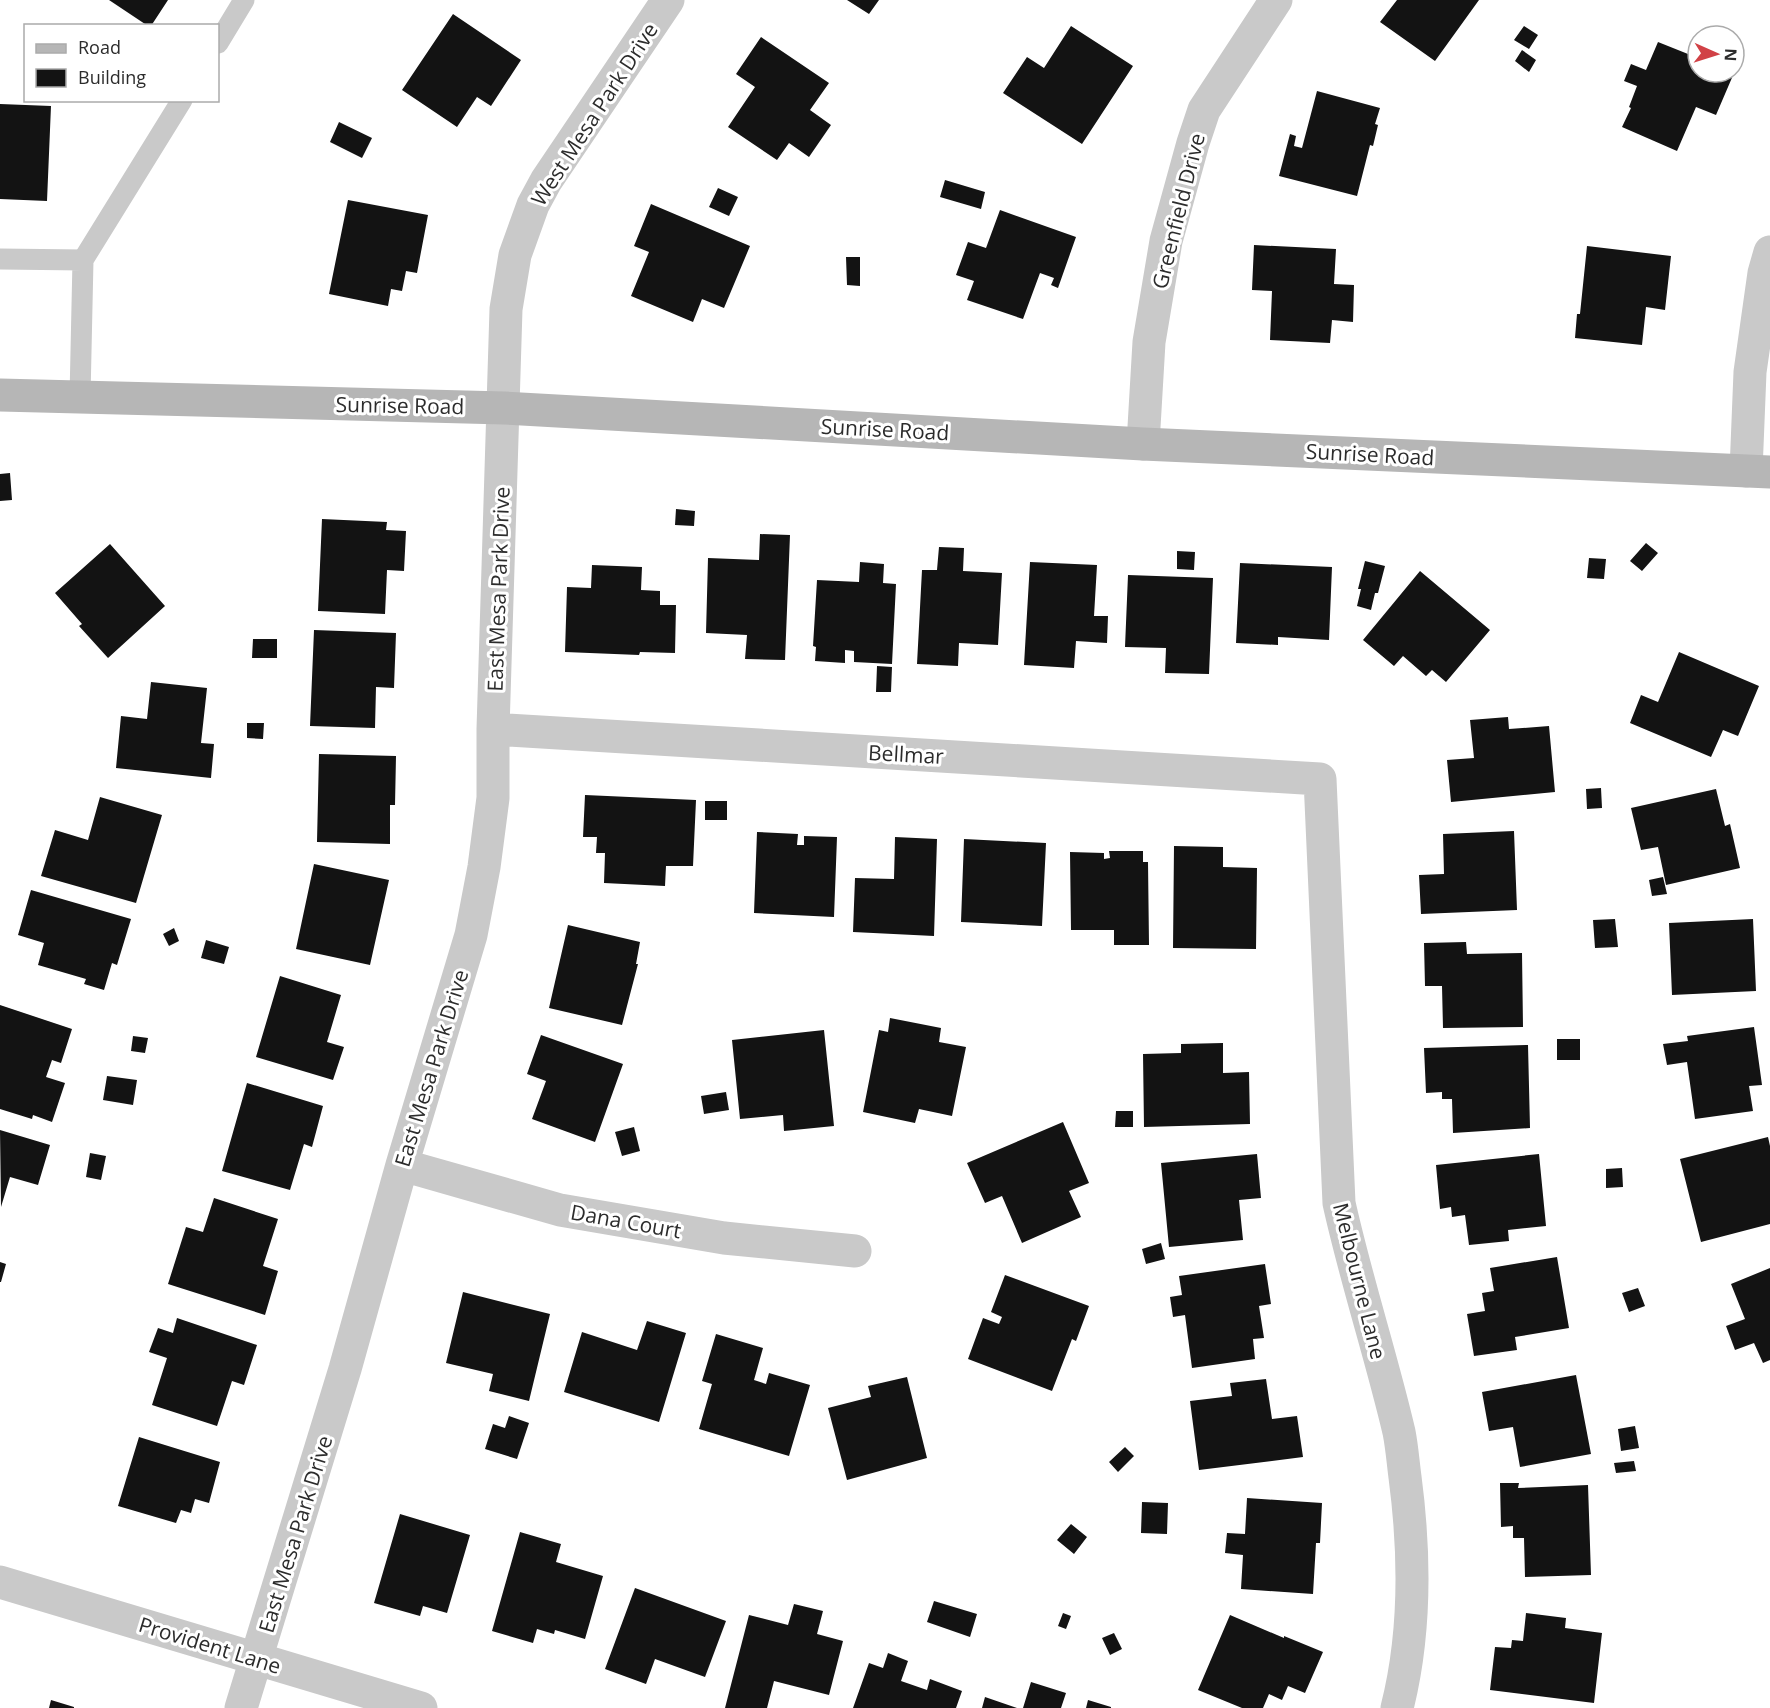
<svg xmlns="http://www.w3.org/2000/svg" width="1770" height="1708" font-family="'Open Sans',sans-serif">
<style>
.building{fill:#131313}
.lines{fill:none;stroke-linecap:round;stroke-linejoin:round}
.service{stroke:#c9c9c9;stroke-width:21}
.minor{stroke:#c9c9c9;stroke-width:33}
.secondary{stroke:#b6b6b6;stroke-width:33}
.labels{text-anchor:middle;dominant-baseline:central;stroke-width:6;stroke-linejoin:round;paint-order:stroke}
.street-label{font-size:21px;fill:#2c2c2c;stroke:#fff}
</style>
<rect width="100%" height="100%" fill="#fff"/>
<path class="building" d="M109,0H168L151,26H148Z
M847,0H879L869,14Z
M1397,0H1479L1435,61L1380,22Z
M453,14L521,60L491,106L477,97L457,127L402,90Z
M1071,26L1133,66L1082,144L1003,93L1027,57L1044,68Z
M1524,26L1538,35L1529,49L1514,40Z
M761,37L829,83L810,110L831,125L809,157L789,143L777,160L728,127L755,87L736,74Z
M1658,42L1698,58V72H1731L1734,73L1716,115L1696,107L1677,151L1622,127L1631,108L1629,107L1637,86L1624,81L1631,64L1646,70Z
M1522,50L1536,60L1529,72L1515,61Z
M1317,91L1380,108L1375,124L1378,125L1373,146L1370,145L1357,196L1279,176L1290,134L1296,136L1294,146L1302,148Z
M0,104L51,106L47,201L0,199Z
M339,122L372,138L362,158L330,142Z
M945,180L985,192L981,209L940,197Z
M718,188L738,197L729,216L709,207Z
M348,200L428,215L417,273L406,271L402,291L391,289L388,306L329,294Z
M651,204L750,246L724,308L702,299L693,322L631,296L649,252L634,246Z
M1000,210L1076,237L1058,288L1051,285L1054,278L1040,273L1023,319L967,300L974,281L956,275L968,242L986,248Z
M1254,245L1336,249L1334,284L1354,285L1353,322L1332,320L1330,343L1270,340L1272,291L1252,290Z
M1587,246L1671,256L1665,310L1646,307L1642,345L1575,338L1577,314H1580Z
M846,257H860V286L847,285Z
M10,473L12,500L0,501V474Z
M676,509L695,511L694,526L675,525Z
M322,519L387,522L386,530L406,531L404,571L387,570L385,614L318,611Z
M760,534L790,535L785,660L745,659L747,635L706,633L708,558L759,560Z
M1646,543L1658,553L1642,571L1630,561Z
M110,544L165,606L108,658L79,626L82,624L55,593Z
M939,547L964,548L963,571L1002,573L998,645L959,643L958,666L917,664L922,570H937Z
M1177,551L1195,552L1194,570L1177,569Z
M1589,558L1606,559L1604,579L1587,578Z
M1365,561L1385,566L1378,593H1375L1371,610L1357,606L1361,589H1358Z
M860,562L884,564L883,583L896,584L892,664L854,662V651L845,650V663L815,661L816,647L813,646L817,580L859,582Z
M1030,562L1097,565L1094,616H1108L1107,643L1076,641L1074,668L1024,665Z
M1240,563L1332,567L1329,640L1278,637V645L1236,643Z
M592,565L642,567L641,590L660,591V605H676L675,653L640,652L639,655L565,652L567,587L591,588Z
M1420,571L1490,630L1446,682L1432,670L1426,676L1403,656L1394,666L1363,640Z
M1128,575L1213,578L1209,674L1165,673L1166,648L1125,647Z
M314,630L396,633L394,688L376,687L375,728L310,726Z
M253,639H277V658H252Z
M1679,652L1759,686L1738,736L1723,730L1711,757L1630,723L1641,695L1658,702Z
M877,666L892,667L891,692H876Z
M151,682L207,688L201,743L214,744L211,778L116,768L121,716L147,719Z
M1508,717L1509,729L1549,726L1555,792L1451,802L1447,760L1474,758L1470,720Z
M247,723H264L263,739L247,738Z
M319,754L396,756L395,805H390V844L317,842Z
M1601,788L1602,808L1587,809L1586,789Z
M1716,789L1725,826L1730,824L1740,868L1666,885L1658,847L1641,850L1631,808Z
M585,795L696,800L693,866H666L665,886L604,883L605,853H596L597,837H583Z
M100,797L162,815L136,903L41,876L55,830L88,840Z
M705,801H727V820H705Z
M1514,831L1517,910L1421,914L1419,875L1444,874L1443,834Z
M757,832L798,834L797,845H804V836L837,837L834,917L754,913Z
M895,837L937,839L934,936L853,932L855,878L894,879Z
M964,839L1046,843L1042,926L961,922Z
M1174,846L1223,847V867L1257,868L1256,949L1173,948Z
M1109,851H1143V862H1148L1149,945H1114V930H1071L1070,852L1104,853V859L1110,858Z
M314,864L389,880L370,965L296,949Z
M1663,877L1667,894L1652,896L1649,880Z
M31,890L131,919L117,965L112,963L104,990L84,984L86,979L38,965L44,943L18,935Z
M1615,919L1618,947L1595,948L1593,920Z
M1753,919L1756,991L1672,995L1669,923Z
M568,925L640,942L636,964H638L622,1025L549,1008Z
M174,928L179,941L169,946L163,934Z
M206,940L229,947L224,964L201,958Z
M1466,942L1467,954L1522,953L1523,1027L1443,1028L1442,986H1425L1424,943Z
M280,976L341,995L327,1042L344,1047L333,1080L256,1057Z
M0,1005L72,1029L61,1063L52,1060L46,1077L65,1083L52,1122L33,1115L32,1119L0,1109Z
M890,1018L941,1028L939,1042L966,1047L952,1116L919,1109L915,1123L863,1112L879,1030L888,1032Z
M1754,1027L1762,1085L1749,1086L1753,1111L1695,1119L1687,1062L1667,1065L1663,1044L1688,1041L1687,1036Z
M824,1030L834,1126L784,1131L783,1115L740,1119L732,1040Z
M541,1035L623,1064L595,1142L532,1119L546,1081L527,1074Z
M133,1036L148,1038L145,1053L131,1051Z
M1557,1039H1580V1060H1557Z
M1223,1043V1073L1249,1072L1250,1124L1144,1127L1143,1054L1181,1053V1044Z
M1528,1045L1530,1128L1453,1133L1452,1099H1442V1092L1426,1093L1424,1048Z
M107,1076L137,1080L133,1105L103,1100Z
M247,1083L323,1106L312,1147L304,1144L290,1190L222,1171Z
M726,1092L729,1110L704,1114L701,1096Z
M1116,1111H1133V1127H1115Z
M1063,1122L1089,1183L1069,1191L1081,1217L1022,1243L1002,1196L985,1203L967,1163Z
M634,1127L640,1151L622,1156L615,1132Z
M0,1130L50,1145L38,1185L10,1177L1,1207Z
M1768,1137L1770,1146V1224L1701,1242L1680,1159Z
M90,1153L106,1156L101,1180L86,1177Z
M1257,1154L1261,1198L1239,1200L1243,1240L1169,1247L1161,1163Z
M1539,1154L1546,1226L1508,1230L1509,1241L1469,1245L1465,1215L1452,1217L1451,1207L1440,1209L1436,1165Z
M1622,1168L1623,1187L1606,1188V1169Z
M214,1198L278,1219L263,1266L278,1271L265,1315L168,1284L186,1227L203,1232Z
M1161,1243L1165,1259L1146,1264L1142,1249Z
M1557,1257L1569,1328L1515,1337L1517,1350L1474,1356L1467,1314L1485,1311L1482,1293L1494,1291L1490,1268Z
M0,1262L6,1264L1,1282H0Z
M1265,1264L1271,1304L1259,1306L1264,1338L1253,1339L1255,1359L1192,1368L1185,1315L1173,1317L1170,1297L1182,1295L1179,1276Z
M1770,1268V1360L1763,1363L1754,1343L1735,1350L1726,1326L1745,1319L1731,1284Z
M1005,1275L1089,1306L1076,1341L1072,1339L1052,1391L968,1359L983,1318L999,1324L1002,1317L991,1312Z
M1638,1288L1645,1306L1629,1312L1622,1293Z
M463,1292L550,1314L529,1401L489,1391L493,1374L446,1363Z
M177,1318L257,1345L244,1385L232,1381L217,1426L152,1405L167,1358L149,1352L158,1328L173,1333Z
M647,1321L686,1333L659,1422L564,1392L582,1332L637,1350Z
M716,1334L763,1348L754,1380L766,1384L769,1373L810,1385L789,1456L699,1429L712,1384L702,1381Z
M1576,1375L1591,1454L1520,1467L1513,1427L1489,1431L1482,1392Z
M907,1377L927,1458L847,1480L828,1408L871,1397L868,1386Z
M1266,1379L1272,1419L1297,1416L1303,1457L1199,1470L1190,1401L1232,1396L1230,1383Z
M509,1416L529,1423L517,1459L485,1449L493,1424L505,1428Z
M1635,1426L1639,1448L1621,1451L1618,1429Z
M139,1437L220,1462L209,1503L195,1499L191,1513L181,1510L176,1523L118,1506Z
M1125,1447L1134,1456L1118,1472L1109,1462Z
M1634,1461L1636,1471L1616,1473L1614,1463Z
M1500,1483H1519L1518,1488L1588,1485L1591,1575L1525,1577L1524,1538H1513V1526L1501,1527Z
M1247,1498L1322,1503L1320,1543H1316L1313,1594L1241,1589L1243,1555L1225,1553L1227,1533L1245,1534Z
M1142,1502L1168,1503L1167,1534L1141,1533Z
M400,1514L470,1535L447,1613L423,1606L420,1616L374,1603Z
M1071,1524L1087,1537L1074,1554L1057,1540Z
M520,1532L561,1544L556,1562L603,1576L585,1639L555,1630L554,1634L537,1629L533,1643L492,1631Z
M635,1588L726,1621L705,1677L655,1659L646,1684L605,1669Z
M934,1601L977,1614L970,1637L927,1622Z
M794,1604L823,1611L817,1634L843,1641L829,1695L774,1681L767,1708H725L749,1615L788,1625Z
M1063,1613L1071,1616L1066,1629L1058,1626Z
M1526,1613L1566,1618L1565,1628L1602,1633L1594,1703L1490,1690L1495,1647L1511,1648L1512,1640L1523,1641Z
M1230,1615L1284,1638V1636L1323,1652L1305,1693L1288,1686L1282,1700L1269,1694L1263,1708H1242L1198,1690Z
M1114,1633L1122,1649L1110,1655L1102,1638Z
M888,1653L908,1661L901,1681L927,1690L930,1679L962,1691L956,1708H853L869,1663L883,1668Z
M1031,1682L1066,1693L1061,1708H1023Z
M985,1697L1017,1708H982Z
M51,1700L74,1707V1708H49Z
M1088,1700L1111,1707V1708H1086Z"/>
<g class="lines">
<path class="service" d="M218,43L244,0
M0,259L83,260L80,397
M83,260L182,100"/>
<path class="minor" d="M1143,444L1149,342L1166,241L1193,143L1204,110L1276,0
M1746,471L1750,372L1764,273L1770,252
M493,729L1320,779L1339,1203C1356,1280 1381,1355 1399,1432C1402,1447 1403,1462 1405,1477C1415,1553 1416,1633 1397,1708
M402,1165L560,1210L724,1238L855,1251
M0,1582L421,1708
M241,1708L345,1369L402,1165L471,935L484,867L493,798V729L506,309L515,255L533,205L546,181L668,0"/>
<path class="secondary" d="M0,395L504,408L1143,444L1770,472"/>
</g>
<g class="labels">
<g class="street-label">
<text transform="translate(594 114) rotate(-57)">West Mesa Park Drive</text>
<text transform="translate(1178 211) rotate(-76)">Greenfield Drive</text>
<text transform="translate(400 405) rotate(1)">Sunrise Road</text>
<text transform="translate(885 429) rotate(3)">Sunrise Road</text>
<text transform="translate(1370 454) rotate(3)">Sunrise Road</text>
<text transform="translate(498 589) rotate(-88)">East Mesa Park Drive</text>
<text transform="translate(906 754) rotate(3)">Bellmar</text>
<text transform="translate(431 1068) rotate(-73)">East Mesa Park Drive</text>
<text transform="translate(626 1221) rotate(10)">Dana Court</text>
<text transform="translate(1360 1281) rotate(76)">Melbourne Lane</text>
<text transform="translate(295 1534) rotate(-73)">East Mesa Park Drive</text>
<text transform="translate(210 1645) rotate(17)">Provident Lane</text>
</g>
</g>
<rect x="24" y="24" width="195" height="78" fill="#ffffff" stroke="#ababab" stroke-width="1.5"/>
<rect x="36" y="44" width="30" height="9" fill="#b6b6b6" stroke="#ababab" stroke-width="1.5"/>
<text x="78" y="54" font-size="18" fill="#2c2c2c">Road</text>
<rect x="36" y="69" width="30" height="18" fill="#131313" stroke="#ababab" stroke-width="1.5"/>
<text x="78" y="84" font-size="18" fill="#2c2c2c">Building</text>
<g transform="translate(1716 54) rotate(93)"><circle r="28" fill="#ffffff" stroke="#ababab" stroke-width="1.5"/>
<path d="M0-4.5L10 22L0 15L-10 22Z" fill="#d14146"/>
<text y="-9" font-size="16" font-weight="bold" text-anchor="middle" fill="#2c2c2c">N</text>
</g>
</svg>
